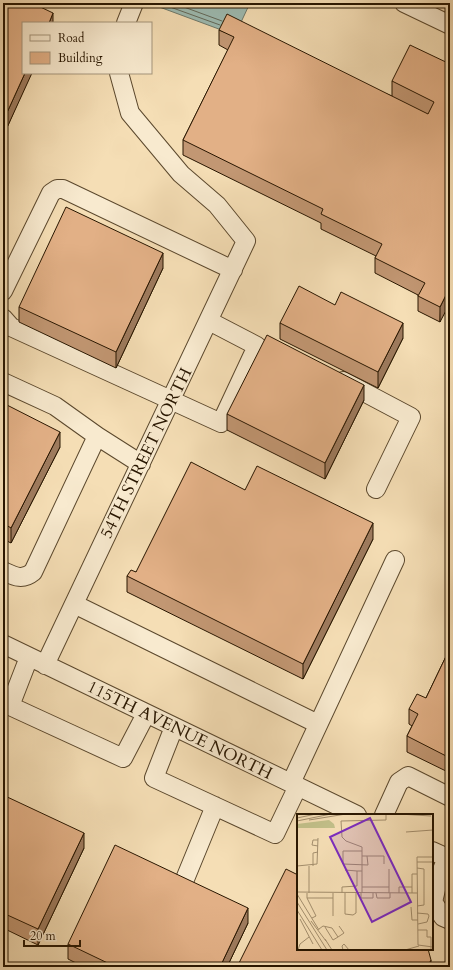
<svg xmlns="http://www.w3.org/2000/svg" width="453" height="970" font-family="Cardo,serif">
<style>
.water{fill:#9dbbb2;stroke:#6e796b}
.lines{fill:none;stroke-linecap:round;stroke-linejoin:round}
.shore{stroke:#626859;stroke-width:1}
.minor-casing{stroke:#5b482d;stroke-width:20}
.minor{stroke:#f8eacf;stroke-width:18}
.wall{fill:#c29773;stroke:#281600}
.shaded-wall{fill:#9e7b5e;stroke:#281600}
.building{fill:#e2b086;stroke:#281600}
.labels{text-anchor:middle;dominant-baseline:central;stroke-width:3.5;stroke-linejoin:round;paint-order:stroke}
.street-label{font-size:17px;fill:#281600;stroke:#f8eacf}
.inset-road{fill:none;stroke:#a38e6d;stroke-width:1}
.view{fill:#7b2cbf;fill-opacity:0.15;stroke:#7b2cbf;stroke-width:2}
.inset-edge{fill:none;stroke:#281600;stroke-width:2}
</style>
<rect width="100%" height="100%" fill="#f5deb5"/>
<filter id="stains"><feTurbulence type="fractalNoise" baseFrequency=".005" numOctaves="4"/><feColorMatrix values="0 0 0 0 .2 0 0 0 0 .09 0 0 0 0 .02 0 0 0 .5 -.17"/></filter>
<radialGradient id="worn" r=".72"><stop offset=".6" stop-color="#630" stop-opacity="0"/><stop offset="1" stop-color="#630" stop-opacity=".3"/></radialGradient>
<path class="water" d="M155,3H250L235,35L154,5Z"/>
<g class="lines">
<path class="shore" d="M159,3L220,25
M173,3L222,21"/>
<defs>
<path id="minor" d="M404,3L450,25
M126,23L134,3
M3,291L51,193L57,189H63L233,270
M3,318L11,327L221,423L257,346L209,321
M343,381L411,417L376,489
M3,382L55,406L97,436
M3,571C14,576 22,581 33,572L97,436L141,464
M74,604L318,724
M3,644L357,815
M29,657L10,706L123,758L146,714
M45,665L246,241L217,205L181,174L130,113L119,73
M174,727L154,778L275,834L298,786
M291,783L395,560
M384,815L399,782L408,776L450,797
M432,851L450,859
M447,858L439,877L433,902L443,917L450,920
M185,879L215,806"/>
</defs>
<use href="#minor" class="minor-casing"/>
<use href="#minor" class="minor"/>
</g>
<path class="wall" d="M3,3L53,23L5,132H3Z
M219,30L392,96V81L450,64L440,322L418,311V295L375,273V258L376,256L321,229V223L183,155V140L228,50L219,45Z
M163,268L116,368L19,322V307Z
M280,323L403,338L378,388L280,339Z
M364,400L325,479L227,430V414Z
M3,403L60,447L11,543L3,539Z
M245,490L373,539L303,679L127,592V576L136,572Z
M450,648V773L407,752V736L412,726L409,724V709L426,698Z
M3,795L84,848L38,945L3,928Z
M248,923L227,967H84L68,959V944Z"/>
<path class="shaded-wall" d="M53,13V23H49Z
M25,73H32L5,132V117Z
M163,253V268L116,368V352Z
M450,287V303L440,322V307Z
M403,323V338L378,388V372Z
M364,385V400L325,479V463Z
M60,432V447L11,543V528Z
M373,523V539L303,679V664Z
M84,833V848L38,945V929Z
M248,908V923L227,967H220Z
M431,960V967H427Z"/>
<path class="building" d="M3,3H32L53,13L49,23H23V73H25L5,117L3,116Z
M227,14L428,114L434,102L392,81L410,45L450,64V287L440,307L418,296L425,283L375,258L382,244L321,214L323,209L183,140L234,37L219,30Z
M66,207L163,253L116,352L19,307Z
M299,286L335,305L341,292L403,323L378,372L280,323Z
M267,335L364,385L325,463L227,414Z
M3,403L60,432L11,528L3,523Z
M191,462L245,490L257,466L373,523L303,664L127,576L131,570L136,572Z
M450,648V758L407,736L418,714L409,709L417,694L426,698Z
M3,795L84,833L38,929L3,913Z
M115,845L248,908L220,967H116L68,944Z
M286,869L298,875V949H428L431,960L427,967H237Z"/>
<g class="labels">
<g class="street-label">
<text transform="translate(146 453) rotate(-64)">54TH STREET NORTH</text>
<text transform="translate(180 730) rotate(26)">115TH AVENUE NORTH</text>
</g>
</g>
<g transform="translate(297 814)">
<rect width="136" height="136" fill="#f5deb5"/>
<path d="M32,6L37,10L38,14H0V10Z" fill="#c2c08a"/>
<path class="inset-road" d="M102,0L134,2M0,4L19,0M12,6L49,0M0,7L34,0M109,18L136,16M21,26H16L15,31L21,32M65,37H46V50L71,51L70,42H65M70,42H87V50M136,43H120L121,131L136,133M120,48H136M0,52L20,50L21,24M16,52V39L21,38M120,54L127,55V91L120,92M92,55V79M48,56L60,57M65,73H92M0,78L120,79M10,79V84H36M12,79V52M36,79V102M45,79V73L60,72V57H65M48,79V100L56,101L59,99V79M64,79V84H76V79M65,79V33L49,27L45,23L44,7L89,6V0M79,79L80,84H93V79M102,79V73H115M115,79V60H120M0,80L22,116M10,84L19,102L15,104M0,88L30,136M114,93L115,106H121M0,96L25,136M120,99L131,100L132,102L130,108L121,110M3,105L16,130M14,107L29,127M22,115L26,112L35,114L41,123L36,126L28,113M121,116H130V123H134V136M41,123L47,119L42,112M28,125L35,136M1,136L3,130L12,123M46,136L45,132L47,130L52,136M108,136L122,132"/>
<path class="view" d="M73,4L114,88L75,108L33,23Z"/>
<rect width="136" height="136" class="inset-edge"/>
</g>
<rect width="453" height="970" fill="none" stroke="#f5deb5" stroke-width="16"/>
<rect x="4" y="4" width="445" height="962" fill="none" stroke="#281600" stroke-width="2"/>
<rect x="8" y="8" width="437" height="954" fill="none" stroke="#281600"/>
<rect x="22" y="22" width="130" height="52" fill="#f8eacf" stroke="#a5957c"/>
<rect x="30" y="35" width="20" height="6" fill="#f8eacf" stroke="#a5957c"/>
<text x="58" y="42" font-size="12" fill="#281600">Road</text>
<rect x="30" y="52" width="20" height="12" fill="#e2b086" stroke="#a5957c"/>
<text x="58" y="62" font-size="12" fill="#281600">Building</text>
<path d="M24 940v6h56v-6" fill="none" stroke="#281600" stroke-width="2"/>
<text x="30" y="940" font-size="12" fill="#281600" stroke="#f8eacf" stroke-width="3" paint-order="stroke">20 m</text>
<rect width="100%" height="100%" filter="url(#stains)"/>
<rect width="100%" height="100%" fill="url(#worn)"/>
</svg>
